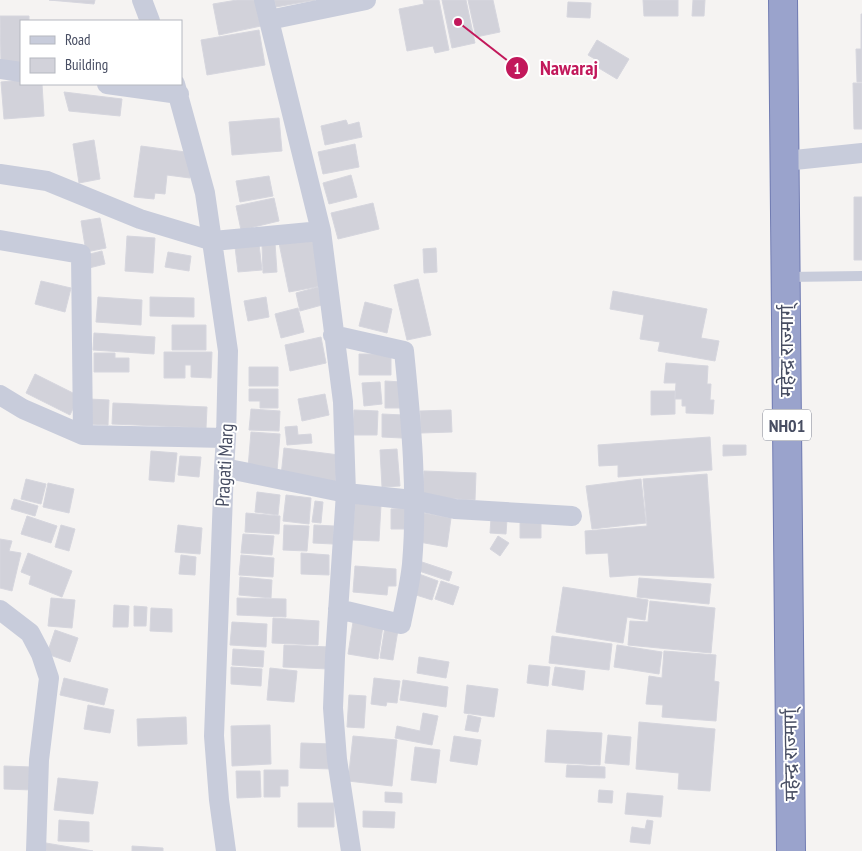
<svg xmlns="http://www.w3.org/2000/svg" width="862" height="851" font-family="'PT Sans Narrow','Noto Sans Devanagari',sans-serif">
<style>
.building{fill:#d2d2da;stroke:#d6d6de}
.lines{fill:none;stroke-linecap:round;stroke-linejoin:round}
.trunk-casing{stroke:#707bb2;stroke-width:30}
.service{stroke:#c8ccdb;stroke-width:10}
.minor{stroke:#c8ccdb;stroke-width:20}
.trunk{stroke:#9aa3cc;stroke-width:28}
.labels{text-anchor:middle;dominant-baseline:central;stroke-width:4;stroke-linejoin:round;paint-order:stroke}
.shield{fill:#fff;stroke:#7e8291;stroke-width:1}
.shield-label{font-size:18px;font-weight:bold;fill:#474d62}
.street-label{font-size:19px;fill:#474d62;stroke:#fff}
.leader{fill:none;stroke:#c2185b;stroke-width:2}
.callout-dot{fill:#c2185b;stroke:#fff;stroke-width:2}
.mark-label{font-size:15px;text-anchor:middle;font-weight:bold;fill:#fff}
.callout-label{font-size:20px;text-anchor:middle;font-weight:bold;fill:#c2185b;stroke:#fff;stroke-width:4;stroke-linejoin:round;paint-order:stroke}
</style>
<rect width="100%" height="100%" fill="#f5f3f2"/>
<path class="building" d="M49,0H95L94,4Z
M237,0H255L261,26L219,35L213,4Z
M274,0H315L276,7Z
M423,0H439L449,50L435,53L433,46L407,51L399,9L424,4Z
M442,0H466L475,43L452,48Z
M468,0H493L500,32L476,37Z
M643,0H678V16H644Z
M693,0H705L704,16H692Z
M568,2L591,3L590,18L567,17Z
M861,14H862V82H857L856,49H861Z
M0,16H29V21H21V64H1Z
M259,30L265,65L207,75L201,40Z
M597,40L629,59L617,79L597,67L600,62L588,55Z
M21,80V84H42L44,116L4,119L1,82Z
M853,83H862V129H854Z
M64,92L122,99L120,116L69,111Z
M279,118L282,151L232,155L229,122Z
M346,120L348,125L359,122L362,137L325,145L321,126Z
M94,140L100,179L79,183L73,144Z
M355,144L359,167L323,174L318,152Z
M141,146L193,153L190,178L167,175L165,194L155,193L154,199L134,197Z
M351,175L357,197L329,204L323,183Z
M269,176L273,196L240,202L236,181Z
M854,197H862V260H854Z
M274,198L279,221L241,230L236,206Z
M373,203L379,229L338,239L331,213Z
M100,218L106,248L86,252L81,221Z
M127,236L155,238L153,273L125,271Z
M312,237L321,286L289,292L279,243Z
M275,243L277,272L263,273L262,244Z
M259,244L262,270L238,272L235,247Z
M436,248L437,272L424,273L423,249Z
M102,251L105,264L89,268L86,255Z
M168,252L191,256L189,271L165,267Z
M418,279L431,335L407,340L394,285Z
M41,281L71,288L65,312L35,304Z
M318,287L322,305L300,311L296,293Z
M613,291L707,309L701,338L719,341L715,361L658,351L660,342L640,339L644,315L610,309Z
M98,297L142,300L141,325L96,322Z
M150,297L194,298V317L150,316Z
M266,297L269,317L248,321L244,301Z
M365,302L392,309L387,333L359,326Z
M298,308L304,332L281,338L275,314Z
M172,325H206V350H172Z
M94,333L155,337L154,354L93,350Z
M321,337L326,363L290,371L285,345Z
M164,352H212L211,378L191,377V365H185V378H164Z
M94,353H115V358H129V372H94Z
M359,354H391V375H359Z
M666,363L708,366L707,384H711L710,400H714L713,414L686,413V406H682V399H675L676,383H664Z
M249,367H278V386H249Z
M35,374L79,396L70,415L26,393Z
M385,381L402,382V408H385Z
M380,382L382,404L364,406L362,383Z
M249,389H278V408H260V401H249Z
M651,391H675V414L651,415Z
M325,394L329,415L302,421L298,399Z
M89,399L109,400L108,425L88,424Z
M113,403L207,407L206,428L112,424Z
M251,409L280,411L279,431L249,430Z
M354,410L378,411L377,435H353Z
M451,410L452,432L421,433L420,411Z
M382,414L403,415L402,438L382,437Z
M297,426L298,435L311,434L312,443L287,445L285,427Z
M251,432L280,434L277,471L248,468Z
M710,437L712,470L618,477V465L599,466L598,445Z
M723,445H746V455L723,456Z
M284,448L339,455L335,483L281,476Z
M397,449L400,486L382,487L380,450Z
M151,451L177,453L174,482L149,480Z
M180,456L201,457L199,477L178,475Z
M424,471L476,473L475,500L423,497Z
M707,474L714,578L638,575L610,577L608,553L586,554L585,531L647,526L643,479Z
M26,479L46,484L41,504L21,499Z
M641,479L646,523L592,529L586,486Z
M48,483L74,489L69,513L43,507Z
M257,492L280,495L278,515L255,512Z
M286,495L311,498L309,524L283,521Z
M14,499L38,506L35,516L11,509Z
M315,501L323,502L321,523L312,522Z
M355,503L381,505L379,541L352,540Z
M406,508V529H391V509Z
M246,513L280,516L279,534L245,532Z
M424,513L451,518L447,547L419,542Z
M27,516L57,526L51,543L21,534Z
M491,518L507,519L506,534L490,533Z
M520,519H541V538H520Z
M61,525L75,529L69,551L55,547Z
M178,525L202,528L200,554L175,552Z
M284,525L309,526L307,551L283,550Z
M314,525L334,526L333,544L313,543Z
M243,534L274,536L272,555L241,553Z
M498,536L509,543L500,556L490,549Z
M0,539L12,541L9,551L21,553L12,591L0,588Z
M28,553L72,571L62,597L29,584L31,576L21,572Z
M301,553L329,555V575L301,574Z
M181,555L196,557L195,575L179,574Z
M241,555L274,558L273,577L239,575Z
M422,562L452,572L449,581L419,571Z
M355,566L396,569V586H388L387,595L353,592Z
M419,574L438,581L432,600L413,594Z
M240,577L272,580L271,598L239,595Z
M639,578L711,584L709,604L637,597Z
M441,581L459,587L453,605L435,599Z
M563,587L648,600L645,620L627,617L623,643L556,632Z
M51,598L75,600L72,628L48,626Z
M237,598L286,599V617L237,615Z
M650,601L715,608L711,653L628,645L630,621L648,622Z
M114,605L129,606L128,627H113Z
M134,606L147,607L146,626H134Z
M151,608L172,609V632L150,631Z
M273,618L319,621L318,645L272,643Z
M232,622L267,624L266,647L230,645Z
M353,622L383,626L378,659L348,654Z
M385,627L398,630L393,660L380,658Z
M55,630L78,638L70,662L47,654Z
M552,636L612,644L609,670L549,663Z
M284,645L330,647L329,669L283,667Z
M617,645L662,652L659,674L614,667Z
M233,649L264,651L263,667L232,665Z
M664,651L716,655L714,681L719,682L716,721L662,717L663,705L646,704L649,676L662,678Z
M419,657L449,662L446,678L417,673Z
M529,665L550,667L548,686L527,683Z
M231,667L262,669L261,686L231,684Z
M555,667L585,671L583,690L552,685Z
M270,668L297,671L294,702L267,700Z
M64,678L108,689L104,705L60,695Z
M374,678L400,681L397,703L387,702L386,706L371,704Z
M403,680L448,687L446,707L400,700Z
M467,685L498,689L494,717L464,713Z
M349,695L366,696L364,728L347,727Z
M88,705L114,710L110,733L84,729Z
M423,713L438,716L432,745L395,738L397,726L420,731Z
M468,715L481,718L478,732L465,730Z
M186,717L187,744L138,746L137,719Z
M639,722L715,729L710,791L678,789L679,773L636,769Z
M270,725L271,764L232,766L231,726Z
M547,730L602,733L600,765L545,762Z
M608,735L631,737L629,765L605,763Z
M353,736L397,740L392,786L348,781Z
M454,736L481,740L477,765L450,761Z
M301,743L333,744V769L300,768Z
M415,747L440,750L436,783L411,780Z
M567,765L605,767V778L566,777Z
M4,766L32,767V790L4,789Z
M264,770H288V786H280V797H264Z
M236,771H260L261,797L237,798Z
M58,778L98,782L93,814L54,810Z
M599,790L613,791L612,803L598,802Z
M385,792L402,793V803L385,802Z
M627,793L663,796L661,817L625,814Z
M298,803H334V827H298Z
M363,811L395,812L394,828L363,827Z
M59,820L89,822V842L58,841Z
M647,820L653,821L650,844L630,842L632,827L645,829Z
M46,843L93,851H45Z
M132,846L163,848V851H132Z"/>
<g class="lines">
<defs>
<path id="trunk" d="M783,0L791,851"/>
</defs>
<use href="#trunk" class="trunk-casing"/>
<path class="service" d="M787,277L862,276"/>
<path class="minor" d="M142,0L150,21
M264,0L321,231L343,402L346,493L335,657L333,708L337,759L351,851
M269,20L366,0
M0,69L21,72
M107,84L179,94
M175,84L205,193L228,351L226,438L224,468L214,736L219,800L226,851
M785,161L862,153
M0,174L47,181L140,219L213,241L321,231
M0,240L81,254L83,435
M333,335L404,351C411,420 418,494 412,564C410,584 405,604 401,624L338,609
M0,395L23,409L83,435L226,438
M224,468L346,493L413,500L455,509L572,516
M0,610L30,633L41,654L49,678L39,760L36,851"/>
<use href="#trunk" class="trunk"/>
</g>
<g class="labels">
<rect class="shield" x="763" y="409.5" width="48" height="31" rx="4"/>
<g class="shield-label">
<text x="787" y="425">NH01</text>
</g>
<g class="street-label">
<text transform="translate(786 351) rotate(-90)">महेन्द्र राज्मार्ग्</text>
<text transform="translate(224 465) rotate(-87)">Pragati Marg</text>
<text transform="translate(790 755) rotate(-91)">महेन्द्र राज्मार्ग्</text>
</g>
</g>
<path class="leader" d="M458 22L517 68"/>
<g class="callout-dot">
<circle cx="458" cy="22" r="5"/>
<circle cx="517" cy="68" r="12"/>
</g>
<g class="mark-label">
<text x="517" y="74">1</text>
</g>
<g class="callout-label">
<text x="569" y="75">Nawaraj</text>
</g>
<rect x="20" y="20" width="162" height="65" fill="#ffffff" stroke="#b5b8c0"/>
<rect x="30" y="36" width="25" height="8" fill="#c8ccdb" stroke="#b5b8c0"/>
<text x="65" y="45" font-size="15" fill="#474d62">Road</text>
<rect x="30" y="58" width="25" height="15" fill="#d2d2da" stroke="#b5b8c0"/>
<text x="65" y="70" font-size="15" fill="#474d62">Building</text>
</svg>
